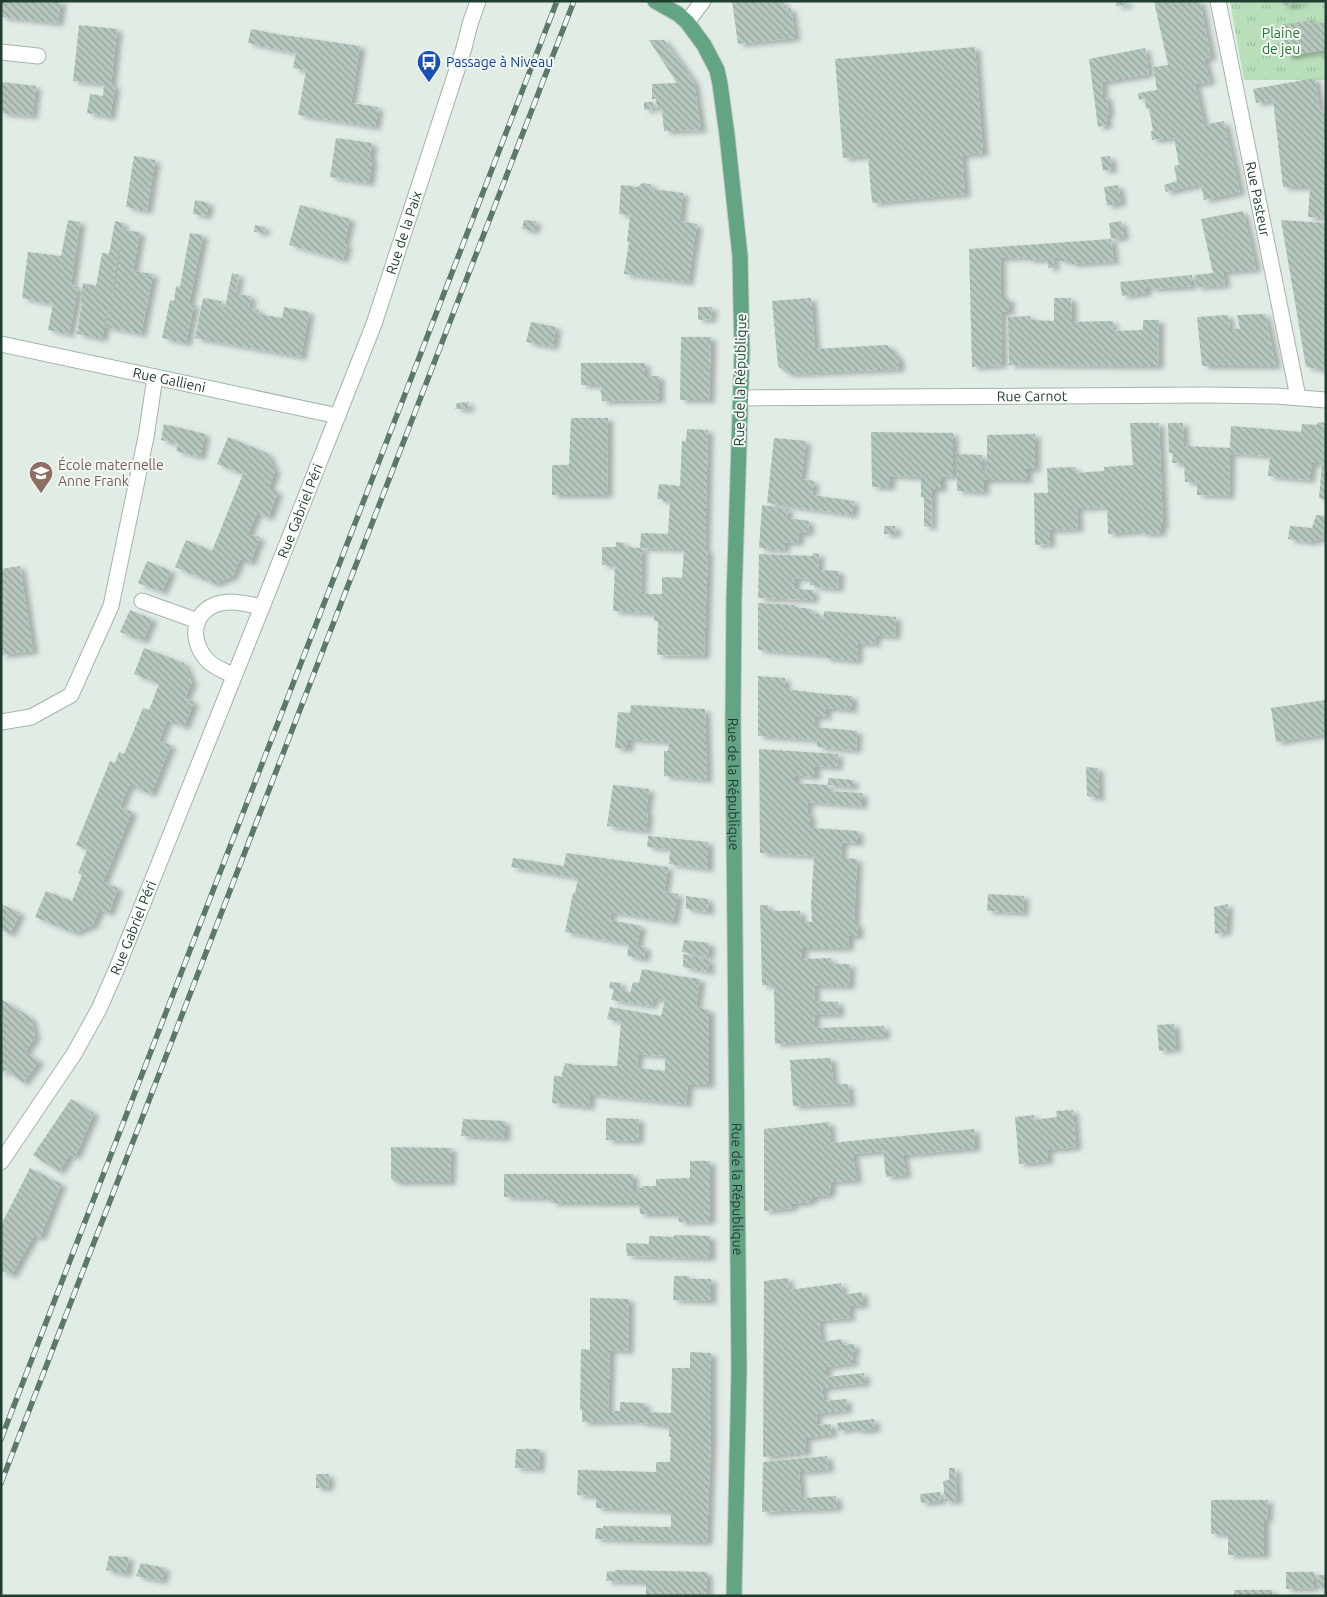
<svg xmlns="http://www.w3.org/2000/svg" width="1327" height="1597" font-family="Ubuntu,sans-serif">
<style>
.grass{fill:url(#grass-tufts)}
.building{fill:url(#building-back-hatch);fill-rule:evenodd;filter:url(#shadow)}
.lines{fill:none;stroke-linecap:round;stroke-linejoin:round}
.minor-casing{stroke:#a3b4ab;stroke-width:17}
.major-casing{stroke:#c1c9c5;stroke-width:17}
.minor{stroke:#fff;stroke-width:15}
.major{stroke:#63a485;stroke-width:15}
.rail-casing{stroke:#5b796a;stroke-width:5.5}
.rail{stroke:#f1f8f3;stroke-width:4;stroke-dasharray:11;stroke-linecap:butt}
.labels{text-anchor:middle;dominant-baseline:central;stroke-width:4;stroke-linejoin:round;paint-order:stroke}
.park-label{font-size:14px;fill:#297635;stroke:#f1f8f3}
.transit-label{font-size:14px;fill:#164399;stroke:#f1f8f3;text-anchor:start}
.street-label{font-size:14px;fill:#203e2f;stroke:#f1f8f3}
.education-label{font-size:14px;fill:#785e54;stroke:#f1f8f3;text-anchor:start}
</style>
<defs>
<pattern id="grass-tufts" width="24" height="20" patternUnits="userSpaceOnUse" patternTransform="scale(1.25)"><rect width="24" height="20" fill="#b8deba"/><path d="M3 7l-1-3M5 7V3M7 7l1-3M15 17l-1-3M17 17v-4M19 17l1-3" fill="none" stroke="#9ec0a0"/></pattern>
<pattern id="building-back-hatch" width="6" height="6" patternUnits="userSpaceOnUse" patternTransform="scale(1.25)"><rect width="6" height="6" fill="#b6c7bd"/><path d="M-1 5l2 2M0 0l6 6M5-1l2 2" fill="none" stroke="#94a39a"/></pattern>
<filter id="shadow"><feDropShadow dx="5.5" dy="3" stdDeviation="2.5" flood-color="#0004"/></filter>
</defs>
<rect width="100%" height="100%" fill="#e1ece5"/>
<path class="grass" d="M1230,1H1326V80H1244Z"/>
<path class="building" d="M2,1H61L58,23L1,17Z
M732,1H783L784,9L791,8L795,38L738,44Z
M1116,1H1127V5L1116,6Z
M1154,1H1200L1211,57L1204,59L1210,82L1195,84L1204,125L1224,121L1240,192L1204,200L1201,184L1166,192L1164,185L1177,181L1174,166L1179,165L1174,138L1152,140L1151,131H1153L1149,108L1146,109L1145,98L1139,100L1138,93L1157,90L1153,67L1168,65Z
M1283,1H1303V2L1283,6Z
M1313,20V24L1326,22V50L1287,56L1281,25Z
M79,25L117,29L111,85H115L110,117L87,113L90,94L103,96L104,84L73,81Z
M251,29L276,34L360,46L351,103L378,107L375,127L298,115L306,71L293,68L296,53L248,43Z
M649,40H664L694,82L701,130L664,131L662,110H657L656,99H652V84L677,83Z
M975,47L983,153L962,155L965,194L872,203L868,156L843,158L835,59Z
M1145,48L1149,74L1102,82L1103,97H1107L1109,114L1106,115L1107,125L1098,127L1089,59Z
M1315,78L1320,110L1326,109V218L1308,217L1310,187H1283L1273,100L1256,103L1253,89Z
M1,82L36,86L32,116L1,113Z
M644,102H653V109L644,110Z
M336,138L372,143L370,159H372L369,183L330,177Z
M134,156L155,160L147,211L126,207Z
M1110,156L1112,169L1103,171L1101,157Z
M642,183L650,184L652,189L683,193L680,221L697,224L688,282L624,274L629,242H627L630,215L619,214L621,185L638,187Z
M1118,185L1121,202L1107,206L1104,187Z
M195,200L209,203L206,216L193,214Z
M300,205L350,219L344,244L347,245L343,260L289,245Z
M1243,211L1256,269L1223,272L1225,285L1196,287L1195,275L1213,273L1201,219Z
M68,220L80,222L71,285L78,287L69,334L48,330L53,304L22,298L28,252L61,256Z
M524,220L536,221L534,231L522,229Z
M1281,220L1325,223L1326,370L1306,367Z
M115,221L123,223L122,230L140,232L133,271L153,274L141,334L106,327L109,308H108L102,339L77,334L82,303H80L83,283L96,286L102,253L109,254ZM120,244L122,245L114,295L112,294Z
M1121,221L1124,237L1111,239L1114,261L1071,264L1070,261H1060V257L1053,258L1054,268H1048L1047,259L1028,260V257L1000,258L1001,298H1009V312H1001L1002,365L972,367L969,249L1111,239L1109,223Z
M255,225L265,227L264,233L254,232Z
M190,233L203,235L189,304L194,305L186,343L162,338L170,300L174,301L176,286L180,287Z
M232,273L239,275L235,294L251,296L249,308L259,310L258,314L282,318L284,307L309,312L301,357L195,338L203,298L222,301L220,306L225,307Z
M1192,275V286L1152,289L1151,286L1149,285L1146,288V293L1122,296L1120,282Z
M811,298L815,349L887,345L899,359V369L788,374L778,366L772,301Z
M1054,298H1071L1072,322L1113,321L1112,331L1143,330V320H1159L1158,366L1009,365L1008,317L1030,316L1031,320L1054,321Z
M698,307H712L711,319L698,320Z
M1265,314L1276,366H1202L1197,317L1228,315L1230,329H1240L1237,315Z
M531,322L556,327L553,347L526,342Z
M681,337H711L709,400H680Z
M581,363H645V376H659V400L602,401L600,385H581Z
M469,402L468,409H455L457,403Z
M571,418H608L607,495H552V465H569Z
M1318,422L1326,423V500L1319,498L1322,463H1312L1309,480L1268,476L1270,456L1230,453L1229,496L1197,495V482H1185L1184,463H1172L1173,453H1169L1168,423H1183L1184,446L1230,448L1231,426L1301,432L1302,424L1317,425Z
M1130,423H1159L1163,525H1161V533L1144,534L1143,532L1138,531L1108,534L1107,507L1077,508L1078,529L1049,530L1050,544L1035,545L1034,493H1048L1047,468L1075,467V473L1104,471V467L1133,465Z
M164,424L205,434L200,457L176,451L178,444L161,440Z
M687,429L708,430L705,550H708L704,656L657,655L658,621H654V613L613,611L615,565H602V547H616V542L625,543L624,547L640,548L641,533L668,534L670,502L662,501L663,499H657L659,484L680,486L682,441H686ZM642,548L684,549L682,578L662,577V594H641Z
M871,432L953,433V477L941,476V489H932L931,527L924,526V497H921V477L890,476V487H872Z
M1035,434V469H1027V480H984V492L957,491V454L982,455V470H987V435Z
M228,437L267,453L275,471L269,488L278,492L268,518L257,513L248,534L260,537L250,563L240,559L233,576L215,584L175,567L186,540L212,551L243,474L217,464Z
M774,438L806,441L801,479L814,481L812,495L854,501L852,515L767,503Z
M762,505L788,509L787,518L809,521L808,533H799L798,543L785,542L784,550L759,548Z
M1316,515L1326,516L1323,538L1309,542L1288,539L1290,526L1312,528Z
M884,526H895L896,534H884Z
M813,553L819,554L818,570L839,571L838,589L815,587L814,585H810V579L795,578V589L813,590V600L758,598L759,554L813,556Z
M147,561L171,571L162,592L138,583Z
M20,566L33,651L1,655V569Z
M758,603L794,605L795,607L811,609V613L820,614L819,622H823L824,611L896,617L895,637L876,635L875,644L858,643L857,661L825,658V655L758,650Z
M130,610L152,619L143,641L120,632Z
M144,648L184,663L192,682L185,698L194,702L184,727L167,720L159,741L171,745L151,794L129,785L120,807L132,812L103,882L118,888L109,913L99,910L93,925L74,933L35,917L46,891L72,901L82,875L78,873L87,850L76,845L110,761L115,763L119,752L124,754L143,708L149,710L159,684L134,674Z
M758,676L785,678V689L825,694L852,696V710L826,708V717L815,716L814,727L857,731L856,750L817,747V740L758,736Z
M1326,700V734L1276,742L1271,708Z
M631,705L705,709L707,780L664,776V751H668L669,742L628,739V749L615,748L618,712L630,713Z
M759,749L838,754L837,767L815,766V777L795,775V783L828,785V778L853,780V787L828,785V791L862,793V806L808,802L807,814H810V828L858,831V843L842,842L841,858L857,859L854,924H858V936H849L848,948H802V959L831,958V964H850L849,986H814L815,1001L838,1002L839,1014L814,1015L815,1028L884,1026L885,1036L775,1044L774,986L762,985L760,905H768L769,911H800L801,922H812L811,904L814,856L760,853Z
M1086,767L1098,768L1099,798L1087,796Z
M613,785L649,789L646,812L648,813L646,831L607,826Z
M648,836L708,842V869L669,864L670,849L647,847Z
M566,853L668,867L664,892L678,894L673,922L611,912L610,920L641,926L637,946L646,947L644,959L627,956L629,944L565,932L573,893H575L578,878L511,867L513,858L564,866Z
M988,894L1024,896L1023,913L987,911Z
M686,896L708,899L709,912L686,909Z
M1,904L20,913L10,934L1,930Z
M1228,904L1226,932L1215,934L1214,907Z
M684,940L709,943V957L682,952Z
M683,954L709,960V972L683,967Z
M642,969L678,976L700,979L696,1007L709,1010V1085H688L686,1104L590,1094L589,1107L552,1103L554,1075L561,1077L565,1063L577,1065L617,1066L621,1022L607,1019L610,1007L661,1016L665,1000L653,998L652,1006L611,1000L614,989L609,988L610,982L621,983L620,990L630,993L633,982L639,983ZM638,1054L665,1056V1071L637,1068Z
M1,999L31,1018L35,1037L25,1052L39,1061L23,1083L5,1070L1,1076Z
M1174,1024L1176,1049L1159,1051L1157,1025Z
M831,1058L833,1084H848L850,1103L793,1106L790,1060Z
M71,1099L94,1113L75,1157L70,1154L59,1172L33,1155Z
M1073,1110L1076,1147L1047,1150L1048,1161L1019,1164L1015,1117L1034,1115V1120L1057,1117L1056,1111Z
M606,1118L639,1119L638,1141L606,1140Z
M463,1119L505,1121V1138L461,1136Z
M829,1122L831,1143L974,1129L975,1148L903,1155L906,1175L886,1177L883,1151L853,1154L857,1180L830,1182L831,1190L828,1195L813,1197L809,1202L792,1204V1208L764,1211V1129Z
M391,1147L451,1148L450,1182H395L391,1178Z
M690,1161H710V1221L679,1222L678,1214H640L639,1203H551V1198L504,1197V1174H633V1188H642V1186H656V1179L690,1178Z
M30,1168L61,1184L40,1238L34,1235L11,1276L4,1271L1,1275V1225Z
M674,1235L710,1236V1258L627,1256L626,1243L649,1244V1236L674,1237Z
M674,1276H689V1279H711V1301L673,1300Z
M788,1278L789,1290L841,1283L842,1295L862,1292L863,1305L849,1306L850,1318L819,1321L821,1342L842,1339L843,1345L854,1344L855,1352H852L853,1363L826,1367V1377L864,1373L865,1383L822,1388L824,1401L846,1399L847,1410L816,1414L817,1425L831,1424L832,1434L805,1438L806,1452L763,1457L764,1281Z
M590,1298L629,1299L628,1351L610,1350L608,1411H620V1402L645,1403V1412L671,1413L672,1368H690V1352L711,1353V1438L707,1542L595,1539L596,1528H603V1526L671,1527V1511L596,1508V1496L577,1495L578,1470L656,1472V1462H670L671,1437H669V1425H655V1424L639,1423V1421L582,1422V1410H580L581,1349L590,1350Z
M874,1419L875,1429L862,1431L861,1430H856V1428L838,1431L837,1423Z
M516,1449H540L539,1469L515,1468Z
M827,1456L829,1469L802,1472L801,1469L799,1470L801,1498L836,1496L837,1508L762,1512L763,1462Z
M949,1468H955L957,1501H945L943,1481L949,1480Z
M316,1474H329L328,1488H316Z
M940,1492L941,1501L921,1503L920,1494Z
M1211,1500H1268L1267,1519L1264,1520V1555H1228V1534H1211Z
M109,1556L129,1557L126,1574L106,1570Z
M141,1563L165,1568L162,1581L136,1576Z
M615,1570L707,1572V1596H646V1582L606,1581L607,1571L615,1572Z
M1286,1572H1314V1588L1286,1589Z
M1318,1575H1326V1588H1317Z
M1234,1590H1272V1596H1234Z"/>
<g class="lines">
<defs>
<g id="minor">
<path id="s1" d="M1218,1L1298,397"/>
<path d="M687,22L703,1"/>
<path d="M1,52L38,56"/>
<path id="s2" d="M1,344L338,416"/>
<path id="s3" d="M740,398L1204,395L1276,396L1326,400"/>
<path d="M142,601L198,621"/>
<path d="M234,676C225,671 213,667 207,660C185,635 196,602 231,602C241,602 252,605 262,607"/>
<path d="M1,722L31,717L71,695L111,606L146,437L155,377"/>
<path id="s4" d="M1,1162L74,1054L99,1009L117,968L262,607L374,324L464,48L470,24L478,1"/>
</g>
<g id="major">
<path id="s5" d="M655,1L678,14L687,22L704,45L717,70L720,84L727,135L740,256L742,352L734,599L733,720L739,1370L734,1596"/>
</g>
</defs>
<use href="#minor" class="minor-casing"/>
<use href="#major" class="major-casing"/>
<use href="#minor" class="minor"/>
<use href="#major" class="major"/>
<defs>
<path id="rail" d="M1,1439L557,1
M1,1483L574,1"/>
</defs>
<use href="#rail" class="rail-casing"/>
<use href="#rail" class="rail"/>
</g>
<defs>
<symbol id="bus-pin" viewBox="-11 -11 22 30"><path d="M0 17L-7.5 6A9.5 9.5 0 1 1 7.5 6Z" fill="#1a4fb4" stroke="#f1f8f3"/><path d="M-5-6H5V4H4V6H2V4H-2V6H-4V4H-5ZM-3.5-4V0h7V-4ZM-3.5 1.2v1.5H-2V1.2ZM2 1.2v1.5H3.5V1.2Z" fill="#fff"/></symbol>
<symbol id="school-pin" viewBox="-11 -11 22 30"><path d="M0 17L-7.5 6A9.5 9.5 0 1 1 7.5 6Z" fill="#8d6e63" stroke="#f1f8f3"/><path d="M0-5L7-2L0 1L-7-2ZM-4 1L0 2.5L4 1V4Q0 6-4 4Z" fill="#fff"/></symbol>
</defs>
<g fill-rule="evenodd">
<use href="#bus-pin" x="415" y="48" width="28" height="38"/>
<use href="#school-pin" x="27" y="459" width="28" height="38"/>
</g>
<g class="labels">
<g class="park-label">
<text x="1281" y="33">Plaine<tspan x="1281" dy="16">de jeu</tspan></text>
</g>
<g class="transit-label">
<text x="446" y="62">Passage à Niveau</text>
</g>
<g class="street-label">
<text stroke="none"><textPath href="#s1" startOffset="202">Rue Pasteur</textPath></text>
<text stroke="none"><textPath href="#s4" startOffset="1016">Rue de la Paix</textPath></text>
<text stroke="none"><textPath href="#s2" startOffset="172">Rue Gallieni</textPath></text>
<text transform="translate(740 380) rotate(-89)">Rue de la République</text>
<text stroke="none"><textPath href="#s3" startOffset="292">Rue Carnot</textPath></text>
<text stroke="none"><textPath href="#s4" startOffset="719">Rue Gabriel Péri</textPath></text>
<text stroke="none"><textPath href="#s5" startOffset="811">Rue de la République</textPath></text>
<text stroke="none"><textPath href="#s4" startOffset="270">Rue Gabriel Péri</textPath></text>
<text stroke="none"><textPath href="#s5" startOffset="1216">Rue de la République</textPath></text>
</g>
<g class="education-label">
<text x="58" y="465">École maternelle<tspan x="58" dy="16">Anne Frank</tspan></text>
</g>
</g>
<rect width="1327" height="1597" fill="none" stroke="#203e2f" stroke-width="5"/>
</svg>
